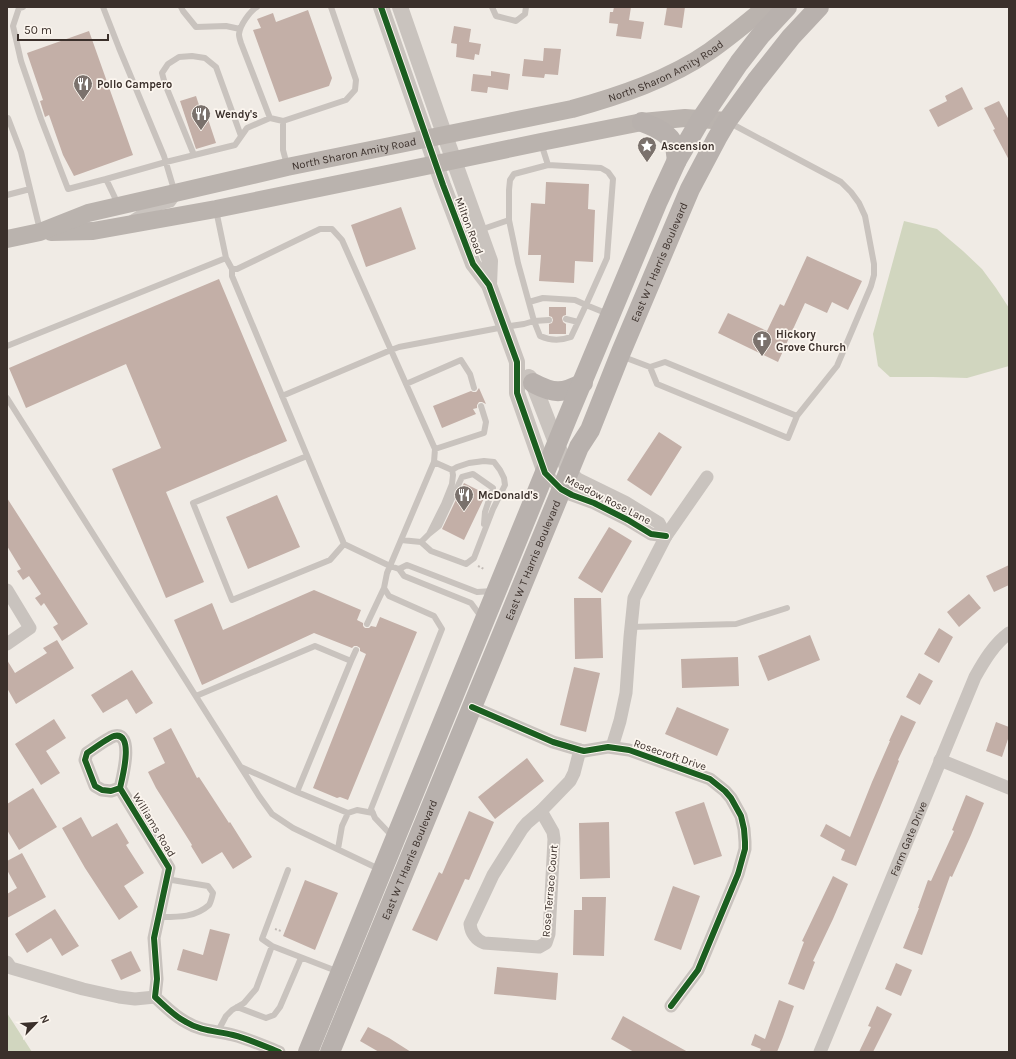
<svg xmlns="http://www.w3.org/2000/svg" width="1016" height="1059" font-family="Karla,sans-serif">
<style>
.green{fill:#d1d6bf}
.building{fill:#c3afa7}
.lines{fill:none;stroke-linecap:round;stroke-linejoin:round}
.path{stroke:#c2bbb6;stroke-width:2;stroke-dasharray:2 2;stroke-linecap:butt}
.service{stroke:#c9c3be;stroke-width:6}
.minor{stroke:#c9c3be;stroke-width:13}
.tertiary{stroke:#c9c3be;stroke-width:16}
.secondary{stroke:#bab3ae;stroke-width:18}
.primary{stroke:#b8b1ad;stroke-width:20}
.cycleway-casing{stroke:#fbf5ee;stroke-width:8}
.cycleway{stroke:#1b5e20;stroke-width:6}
.labels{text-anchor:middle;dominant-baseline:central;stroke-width:3.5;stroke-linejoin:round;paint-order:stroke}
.street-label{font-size:11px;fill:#3b302b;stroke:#fbf5ee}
.poi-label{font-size:11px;font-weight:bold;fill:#3b302b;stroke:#fbf5ee;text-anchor:start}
</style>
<rect width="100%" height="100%" fill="#f0ebe5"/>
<path class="green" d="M904,221L937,229L963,251L982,269L996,288L1009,308V366L967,378L933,377H890L878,366L873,334Z
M7,1013L32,1052H7Z"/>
<path class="building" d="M614,7H631L629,20L644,22L641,39L616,36L618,24L609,23L610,12H613Z
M667,7H685L682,28L664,25Z
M308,10L332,78L329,86L279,102L253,30L261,28L257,19L273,13L276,22Z
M454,26L471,29L469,42L481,44L479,55L475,54L474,60L456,57L457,44L451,43Z
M89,31L133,155L74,176L63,155L49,115L45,117L40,101L43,100L27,53Z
M544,48L561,49L558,75L545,74L544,78L522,76L524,59L543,61Z
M491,71L510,74L508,90L488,87L487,93L471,91L473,74L491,76Z
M962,87L973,109L938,127L929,110L947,101L945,96Z
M196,96L204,120L208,119L216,143L196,149L180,101Z
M999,101L1009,120V160L993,130L995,129L984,108Z
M546,182L589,184L588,209L595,210L593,262L575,261L574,283L539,281L541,255H528L531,203L545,204Z
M401,207L416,249L366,267L351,225Z
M807,256L862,281L848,310L832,302L827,313L805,303L778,362L718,333L728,313L767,331L780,304L784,306Z
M219,279L287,441L166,492L204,582L166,598L112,469L161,448L126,364L26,408L9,368L95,331Z
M549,307H566V315L563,316L562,318L563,322L566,324V334H549V324L552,323L553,320L552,317L549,316Z
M479,388L486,404L482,402H479L477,405V408L473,409L476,414L442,428L433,406L471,391L473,392H476L477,391Z
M659,432L682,447L651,496L627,480Z
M464,483L486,494L464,540L442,529Z
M277,495L300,547L248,569L226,517Z
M7,498L88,624L62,641L53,627L58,624L44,603L41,606L35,598L41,594L29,576L23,580L17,571L21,569L7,546Z
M609,527L632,541L602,593L578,578Z
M1009,565V585L994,592L986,576Z
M314,590L361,610L357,620L363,623V626L365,628H369L371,626L376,627L380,617L417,632L348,800L340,797L337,798L313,788L366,654L360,651V648L357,646H354L352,648L314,633L202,685L174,620L212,603L223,630Z
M969,594L981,608L959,627L947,612Z
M574,598H601L603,658L575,659Z
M939,628L953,637L939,663L924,654Z
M810,635L820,660L768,681L758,656Z
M57,640L74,668L16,704L7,688V660L15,673L47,653L43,648Z
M738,657L739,686L682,688L681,659Z
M574,667L600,673L586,732L560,725Z
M132,670L153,703L136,714L127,699L103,713L91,695Z
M919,673L933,681L920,705L906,697Z
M677,707L729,729L717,756L665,734Z
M901,715L916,722L898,760L899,761L856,866L841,860L845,850L820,836L826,824L850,837L872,782L890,741H889Z
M54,719L66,738L46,751L60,773L41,785L15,744Z
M996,722L1009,727V736L1002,757L986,751Z
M171,728L197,778L199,777L229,823L230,822L252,857L233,869L222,852L202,864L191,846L192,845L156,788L148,772L165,763L153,738Z
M527,758L544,781L495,819L478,797Z
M33,788L57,827L19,850L7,830V804Z
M966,795L984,803L971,835L952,877L950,876L922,955L903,948L919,908H918L928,880L931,881L954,831L952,830Z
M704,802L722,856L694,865L675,812Z
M469,811L494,822L469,880L465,879L437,941L412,930L439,872L442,874Z
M81,817L92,837L117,823L129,843L126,845L144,873L124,886L138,907L119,920L85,868L62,828Z
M609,822L610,878L580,879L579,823Z
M22,853L46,897L7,918V894L17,888L7,870V861Z
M833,876L848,884L833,919L813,961L815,962L804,990L788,984L804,942L802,941Z
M305,880L338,893L315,950L283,936Z
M673,886L700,896L681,950L654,940Z
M582,897H606L604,956L573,955L574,910H582Z
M55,909L79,946L62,956L51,938L27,953L15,934Z
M210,929L230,934L217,981L177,970L183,949L203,955Z
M131,951L141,971L121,980L111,960Z
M896,963L912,970L901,996L885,989Z
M497,967L558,973L556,1000L494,994Z
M779,1000L794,1006L783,1037L777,1052H759L761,1049L751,1045L755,1034L765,1039Z
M877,1006L892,1014L873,1052H859L871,1027L868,1026Z
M623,1016L688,1052H634L611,1039Z
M368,1027L389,1038L411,1052H379L360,1041Z"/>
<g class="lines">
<path class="path" d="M478,566L484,569
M275,929L281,931"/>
<path class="service" d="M23,7L19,8L13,26L21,61L41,119L68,189L106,179L118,204
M103,7L119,48L164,156L175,193V200L172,204L139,213L131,218
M181,7L183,11L196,27L226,26L240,29
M257,7C250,11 240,25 239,34C239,36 240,40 241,43L270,118
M492,7L496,16L516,21L525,14L526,7
M7,118H8L21,152L40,230
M283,121V150L287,165
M541,143L548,165L601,168L608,172L613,179L607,258L586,305L608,314
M194,155L165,84L162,73L168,64L179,57L192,56L205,58L216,67L241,136
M106,179L166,162L235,145L247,128L270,118L283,121L346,100L355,90L356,80L331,7
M7,195L30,189
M216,210L226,258L232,269H237L320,229H332L342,240L435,449L434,462L390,566L399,569L404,576L471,603L482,618
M480,230L509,220V190L510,180L514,174L548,165
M232,269V276L344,544L390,566L387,573L384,588L389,596L434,616L442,629L371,809L375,818L392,836
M529,302L543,298L575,300L586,305L571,337C560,341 551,341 540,336L534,321L549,320
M566,319L578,322
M7,346L226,258
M621,356L650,367L665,362L797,416L837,366L871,286L874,275V264L865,216L859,203L851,192L841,182L730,123
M650,367L657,384L788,438L797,416
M406,384L461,360L470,374L474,388
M282,396L391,350L399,347L504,327L524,324L534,321L518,263L509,220
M7,398L259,796L272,814L293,828L379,869
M435,449L484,433L486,422L481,406
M307,456L193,503L232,600L330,560L344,544
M429,534L439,526L462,477L473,474L493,488L485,512L484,524
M401,540L421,542L431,551L466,564L474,558L493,509L505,485L504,478L500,470L494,462L484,461L469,463L457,467L452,470
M421,542L429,534L444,504L452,484L453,475L452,470L434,462
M399,569L407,565L477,592L493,591
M367,624L384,588
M631,627L736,624L787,608
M351,661L356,650
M196,696L315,646L351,661L297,792L241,767
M297,792L348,813
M338,849L342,826L348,813L357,810L373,813
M288,870L262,939L272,946L339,972
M158,917C176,917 195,918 209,905C211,902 212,897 213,893L208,886L166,879
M237,1007L266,1018L274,1015L280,1007L301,958
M218,1031L226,1016L232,1010L244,1003L256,989L272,946"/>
<g class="minor">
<path d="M569,471L578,479L625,502L659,523L666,536"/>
<path d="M545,473L561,489L572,495L594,503L628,520L651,534L666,536"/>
<path d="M7,590L30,628L7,644"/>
<path d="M472,707L553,742L580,750L584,751L608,747L629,750L710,779L725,791L731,798L741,816L744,829L745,842V849L738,874L698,970L671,1006"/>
<path d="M612,747L620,721L626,693L630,637L634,598L666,536L707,477"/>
<path d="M940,760L1009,788"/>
<path d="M120,788L111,791L102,790L95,786L85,760L87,753C93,749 108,738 114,736C135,731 122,779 120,788L169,868L154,938L157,979L155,997C165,1006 174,1016 186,1022C200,1031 217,1031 233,1035C249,1039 264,1046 279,1052"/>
<path d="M541,811L553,832L554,839L549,934L546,943L539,947L484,943C476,940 471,933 470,924L493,875L522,829L527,823Z"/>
<path d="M541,811L570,781L574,773L580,750"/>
<path d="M7,962L11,968L83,989L119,997L135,999L155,997"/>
<path id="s1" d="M820,1052L975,677C984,661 994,644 1009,633"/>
</g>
<path class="tertiary" d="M381,7L443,185L473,264L489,285L517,362V393L545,473
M400,7L440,122L490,261L489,285
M529,377L533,383L557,445L569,471"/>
<g class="secondary">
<path d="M51,232L93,231L216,209L436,164L541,142L642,122L685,118L727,121"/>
<path id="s2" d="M7,239L40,232L88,213L175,193L287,167L572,109C619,96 670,79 710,51C730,37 748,22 766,7"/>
</g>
<g class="primary">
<path d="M642,122C655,127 670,133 675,147C676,151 676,156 677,160"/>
<path d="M533,383C554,394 562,394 583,383"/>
<path d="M308,1052L568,416L658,201L677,160L701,119L739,63L760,36L787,7"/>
<path id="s3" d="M330,1052L579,447L590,430L621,352L690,189L717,138L727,121L756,81L791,37L819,7"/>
</g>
<defs>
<path id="cycleway" d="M381,7L443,185L473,264L489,285L517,362V393L545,473L561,489L572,495L594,503L628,520L651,534L666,536
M472,707L553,742L580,750L584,751L608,747L629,750L710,779L725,791L731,798L741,816L744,829L745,842V849L738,874L698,970L671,1006
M120,788L111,791L102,790L95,786L85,760L87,753C93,749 108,738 114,736C135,731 122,779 120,788L169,868L154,938L157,979L155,997C165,1006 174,1016 186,1022C200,1031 217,1031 233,1035C249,1039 264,1046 279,1052"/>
</defs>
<use href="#cycleway" class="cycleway-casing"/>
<use href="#cycleway" class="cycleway"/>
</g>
<defs>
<symbol id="restaurant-pin" viewBox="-11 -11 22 30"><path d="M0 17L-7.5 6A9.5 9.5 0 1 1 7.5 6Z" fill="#7a716c" stroke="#fbf5ee"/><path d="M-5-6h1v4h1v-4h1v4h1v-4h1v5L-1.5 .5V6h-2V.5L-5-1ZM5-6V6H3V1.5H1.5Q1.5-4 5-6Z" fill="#fff"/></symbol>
<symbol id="sight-pin" viewBox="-11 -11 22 30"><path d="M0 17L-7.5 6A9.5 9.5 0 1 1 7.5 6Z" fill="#7a716c" stroke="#fbf5ee"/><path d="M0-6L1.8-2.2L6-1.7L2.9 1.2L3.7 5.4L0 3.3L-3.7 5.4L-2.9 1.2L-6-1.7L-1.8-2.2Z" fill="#fff"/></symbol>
<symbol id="church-pin" viewBox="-11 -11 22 30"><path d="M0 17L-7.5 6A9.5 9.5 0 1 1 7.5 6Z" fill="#7a716c" stroke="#fbf5ee"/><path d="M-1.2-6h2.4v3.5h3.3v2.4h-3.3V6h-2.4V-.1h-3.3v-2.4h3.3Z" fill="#fff"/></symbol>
</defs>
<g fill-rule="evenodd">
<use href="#restaurant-pin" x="72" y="73" width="22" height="30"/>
<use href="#restaurant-pin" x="190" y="103" width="22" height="30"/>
<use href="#sight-pin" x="636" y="135" width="22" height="30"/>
<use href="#church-pin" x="751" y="329" width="22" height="30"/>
<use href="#restaurant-pin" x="453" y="484" width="22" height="30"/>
</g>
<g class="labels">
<g class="street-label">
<text stroke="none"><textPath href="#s2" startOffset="682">North Sharon Amity Road</textPath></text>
<text stroke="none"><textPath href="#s2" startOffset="358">North Sharon Amity Road</textPath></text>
<text transform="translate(469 226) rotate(69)">Milton Road</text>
<text stroke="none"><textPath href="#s3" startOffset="856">East W T Harris Boulevard</textPath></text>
<text transform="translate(608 500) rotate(27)">Meadow Rose Lane</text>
<text stroke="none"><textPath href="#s3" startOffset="532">East W T Harris Boulevard</textPath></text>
<text transform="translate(670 755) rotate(19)">Rosecroft Drive</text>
<text transform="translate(154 825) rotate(59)">Williams Road</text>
<text stroke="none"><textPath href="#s1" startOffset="231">Farm Gate Drive</textPath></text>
<text stroke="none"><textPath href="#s3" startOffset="208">East W T Harris Boulevard</textPath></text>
<text transform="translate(550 891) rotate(-85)">Rose Terrace Court</text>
</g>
<g class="poi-label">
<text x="97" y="84">Pollo Campero</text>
<text x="215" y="114">Wendy's</text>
<text x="661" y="146">Ascension</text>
<text x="776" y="334">Hickory<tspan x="776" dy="13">Grove Church</tspan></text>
<text x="478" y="495">McDonald's</text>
</g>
</g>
<rect width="1016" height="1059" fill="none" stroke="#3b302b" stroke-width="16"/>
<g transform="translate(36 1023) rotate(65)" stroke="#fbf5ee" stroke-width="3" paint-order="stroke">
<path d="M0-3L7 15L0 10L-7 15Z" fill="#3b302b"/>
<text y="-6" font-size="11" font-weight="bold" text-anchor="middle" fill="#3b302b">N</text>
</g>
<path d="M18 34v6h90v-6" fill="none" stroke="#3b302b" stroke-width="2"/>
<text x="24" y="34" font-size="12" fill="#3b302b" stroke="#fbf5ee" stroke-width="3" paint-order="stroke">50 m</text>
</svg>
